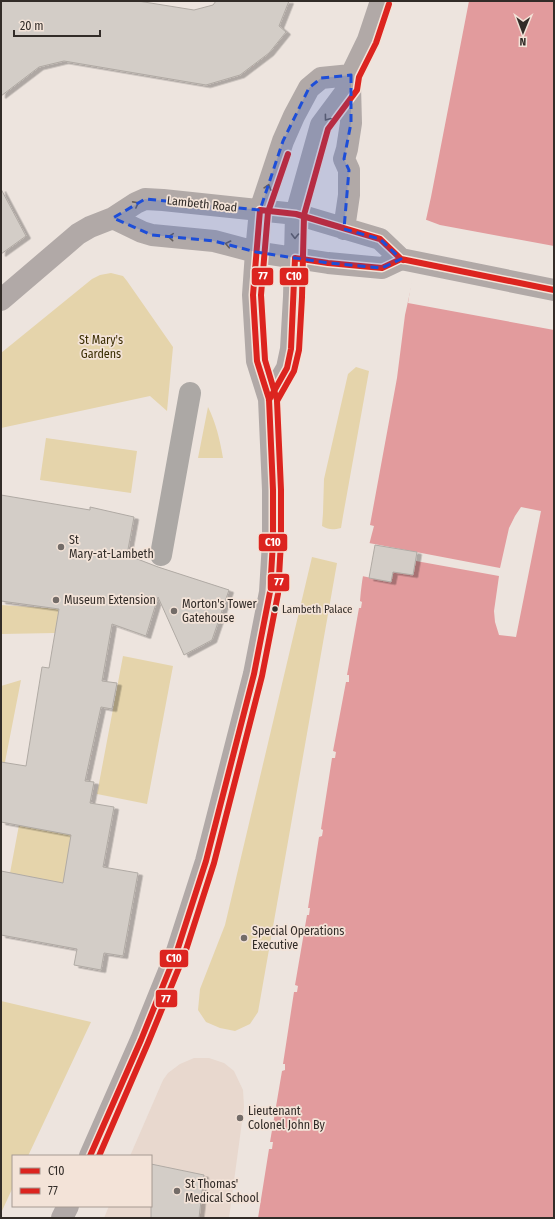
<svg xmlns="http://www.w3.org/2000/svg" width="555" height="1219" font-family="'Fira Sans Condensed',sans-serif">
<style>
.built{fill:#e8d8ce}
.green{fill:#e5d4ab}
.water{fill:#e29b9d}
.pier{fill:#ede4de}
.building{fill:#d3cdc7;stroke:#b0aaa4;filter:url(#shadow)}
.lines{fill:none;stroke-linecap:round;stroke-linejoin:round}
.street{stroke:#aca8a5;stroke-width:22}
.primary{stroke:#b1a9a7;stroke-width:22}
.bus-1-casing{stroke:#f3e3d8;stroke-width:9}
.bus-2-casing{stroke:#f3e3d8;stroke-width:9}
.bus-1{stroke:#dc241f;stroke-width:6}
.bus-2{stroke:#dc241f;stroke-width:6}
.oneway{stroke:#655e5b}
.marked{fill:#1d4ed8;fill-opacity:0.2;stroke:#1d4ed8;stroke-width:3;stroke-dasharray:8 5;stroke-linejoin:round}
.poi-dot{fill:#736c68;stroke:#f3e3d8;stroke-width:1.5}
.bus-dot{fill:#322c28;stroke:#f3e3d8;stroke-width:1.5}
.labels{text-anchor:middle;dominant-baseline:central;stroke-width:3.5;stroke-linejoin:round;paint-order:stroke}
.bus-label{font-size:11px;fill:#322c28;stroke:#f3e3d8;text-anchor:start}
.street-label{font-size:12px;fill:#322c28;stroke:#f3e3d8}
.park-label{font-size:12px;fill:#3a2d02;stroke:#f3e3d8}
.poi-label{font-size:12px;fill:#322c28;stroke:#f3e3d8;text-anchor:start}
.line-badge{stroke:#f3e3d8;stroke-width:1.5}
.badge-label{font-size:11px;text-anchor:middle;font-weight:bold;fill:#fff}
</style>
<defs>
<filter id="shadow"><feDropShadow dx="4.5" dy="2.5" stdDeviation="0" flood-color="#0004"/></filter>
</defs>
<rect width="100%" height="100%" fill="#ede4de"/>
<path class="built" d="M194,1058H209L224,1063L234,1071L243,1090L244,1107L229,1218H104L109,1206H151V1156H130L163,1080L168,1073L180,1064Z"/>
<path class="green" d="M111,273L123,276L127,281L173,347L167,411L150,396L1,428V353L92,279L100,275Z
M356,367L369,371L343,516L341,528C333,530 329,530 322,526L323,513L324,479L348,374Z
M208,407C216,423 220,440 223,458H198Z
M46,438L137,451L131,493L40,480Z
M312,557L337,563L258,1012L250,1024L235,1031L220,1028L206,1022L198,1010L200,989L225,925Z
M1,605L62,609L55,633L1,634Z
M123,656L173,666L147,804L97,794Z
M21,680L5,762H1V686Z
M19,825L71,834V885L10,873Z
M1,1001L91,1022L28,1156H13V1187L1,1213Z"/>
<path class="water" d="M469,1H554V1218H258L269,1149H272L273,1142H270L282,1071L285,1070V1064H283L294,992H297L298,986L295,985L307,915H309L310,908H308L319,837L322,836L323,830L321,829L332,758H335L336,752L333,751L346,682H349V675H347L359,608H361L362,602L360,601C362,576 367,551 374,526L370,525L397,378L405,315L431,197Z"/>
<path class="pier" d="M424,219L440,225L554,246V330L408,303L415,259Z
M521,507L541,511L516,637L499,635L495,622L494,611L499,576L416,561L413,575L393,572L391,582L362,576L367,547L369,543L500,568L509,528L515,516Z"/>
<path class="building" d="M1,1H138L194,10L213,5L216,1H289L279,26L286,32L269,53L240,75L206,85L64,61L39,67L1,96Z
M1,189L26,236L1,254Z
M1,495L90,510V507L134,517L127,555L158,567L229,590L212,640L184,655L158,597L146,636L112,624L102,681L117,683L112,709L101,707L85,781L94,782L90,803L114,807L103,867L138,873L123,956L104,953L101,970L74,965L77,949L1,935V871L63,883L71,835L1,822V762L26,766L42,667L49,668L59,609L1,601Z
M375,545L417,552L413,575L393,572L391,582L369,578Z
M151,1164L204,1175L199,1218H151Z"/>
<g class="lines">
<path class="street" d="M161,555L190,393"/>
<path class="primary" d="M113,218L142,232L152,235L214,241L256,252L328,263L382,268L401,259
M344,229L349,195V170L344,159L347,149L351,123L350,86L351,75L368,40L381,1
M1,300L78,234L90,227L113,218L136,203L145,199L163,200L296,214L380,239L401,259L554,290
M269,399L287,368L291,349L294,297L296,214L321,125L350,86
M90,1156L141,1040L177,951L206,861L254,674L270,592L273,542V490L269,399L257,361L253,295L256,252L260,210L283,141L294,116L309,88L321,78L351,75
M62,1218L68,1206"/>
<defs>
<path id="bus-1" d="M269,400L287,368L291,349L295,258L328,263L382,268L401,259L403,260
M90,1156L141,1040L177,951L206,861L254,674L270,592L273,542V490L269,399L257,361L253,295L260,210L296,214L380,239L401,259L554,290"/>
<path id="bus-2" d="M277,400L265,360L261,295L268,212L288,154
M99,1156L148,1043L185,953L214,863L262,676L278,594L281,542V490L277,401L294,371L299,350L302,297L304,215L328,129L357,90L359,77L376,43L389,4"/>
</defs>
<use href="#bus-1" class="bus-1-casing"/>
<use href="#bus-2" class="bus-2-casing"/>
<use href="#bus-1" class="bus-1"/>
<use href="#bus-2" class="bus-2"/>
</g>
<defs><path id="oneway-chevron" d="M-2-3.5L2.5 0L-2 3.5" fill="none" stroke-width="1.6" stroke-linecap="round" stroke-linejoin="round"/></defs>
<g class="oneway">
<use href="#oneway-chevron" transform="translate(327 118) rotate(127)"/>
<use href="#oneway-chevron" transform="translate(268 187) rotate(-73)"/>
<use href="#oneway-chevron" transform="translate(136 204) rotate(-28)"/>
<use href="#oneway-chevron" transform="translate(295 236) rotate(91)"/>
<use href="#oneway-chevron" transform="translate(171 237) rotate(-175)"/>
<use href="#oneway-chevron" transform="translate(228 244) rotate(-168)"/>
</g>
<path class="marked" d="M351,75V123L344,159L349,170L344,229L380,239L401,259L382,268L328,263L256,252L214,241L152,235L113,218L145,199L260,210L283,141L309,88L321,78Z"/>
<g class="poi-dot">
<circle cx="61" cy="547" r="4"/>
<circle cx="56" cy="600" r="4"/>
<circle cx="174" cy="611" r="4"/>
<circle cx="244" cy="938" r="4"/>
<circle cx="240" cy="1118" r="4"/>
<circle cx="177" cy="1191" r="4"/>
</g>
<circle class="bus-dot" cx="275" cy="609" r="3.5"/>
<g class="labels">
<g class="bus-label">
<text x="282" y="609">Lambeth Palace</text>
</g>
<g class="street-label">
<text transform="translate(202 204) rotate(6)">Lambeth Road</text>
</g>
<g class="park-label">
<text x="101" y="340">St Mary's<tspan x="101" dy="14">Gardens</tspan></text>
</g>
<g class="poi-label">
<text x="69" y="540">St<tspan x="69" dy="14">Mary-at-Lambeth</tspan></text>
<text x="64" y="600">Museum Extension</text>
<text x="182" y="604">Morton's Tower<tspan x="182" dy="14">Gatehouse</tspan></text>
<text x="252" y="931">Special Operations<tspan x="252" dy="14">Executive</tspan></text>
<text x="248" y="1111">Lieutenant<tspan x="248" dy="14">Colonel John By</tspan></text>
<text x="185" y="1184">St Thomas'<tspan x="185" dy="14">Medical School</tspan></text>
</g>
</g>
<g class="line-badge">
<rect x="279" y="267" width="30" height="19" rx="4" fill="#dc241f"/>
<rect x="251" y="267" width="23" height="19" rx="4" fill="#dc241f"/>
<rect x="258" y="533" width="30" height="19" rx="4" fill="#dc241f"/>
<rect x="267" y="573" width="23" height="19" rx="4" fill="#dc241f"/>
<rect x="159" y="949" width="30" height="19" rx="4" fill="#dc241f"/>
<rect x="155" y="989" width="23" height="19" rx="4" fill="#dc241f"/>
</g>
<g class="badge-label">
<text x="294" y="280">C10</text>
<text x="263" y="280">77</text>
<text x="273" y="546">C10</text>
<text x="279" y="586">77</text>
<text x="174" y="962">C10</text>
<text x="166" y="1003">77</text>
</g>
<rect width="555" height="1219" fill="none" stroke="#322c28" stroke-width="4"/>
<rect x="12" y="1155" width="140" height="52" fill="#f3e3d8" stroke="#a69a92"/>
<rect x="20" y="1168" width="20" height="6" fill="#dc241f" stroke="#a69a92"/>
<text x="48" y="1175" font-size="12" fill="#322c28">C10</text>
<rect x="20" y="1188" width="20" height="6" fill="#dc241f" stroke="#a69a92"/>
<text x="48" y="1195" font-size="12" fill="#322c28">77</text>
<g transform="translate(523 32) rotate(181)" stroke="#f3e3d8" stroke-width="3" paint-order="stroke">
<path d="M0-3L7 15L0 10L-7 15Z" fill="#322c28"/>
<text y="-6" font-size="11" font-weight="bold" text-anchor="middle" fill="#322c28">N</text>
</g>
<path d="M14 30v6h86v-6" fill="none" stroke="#322c28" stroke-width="2"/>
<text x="20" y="30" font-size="12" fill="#322c28" stroke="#f3e3d8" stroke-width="3" paint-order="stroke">20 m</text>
</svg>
